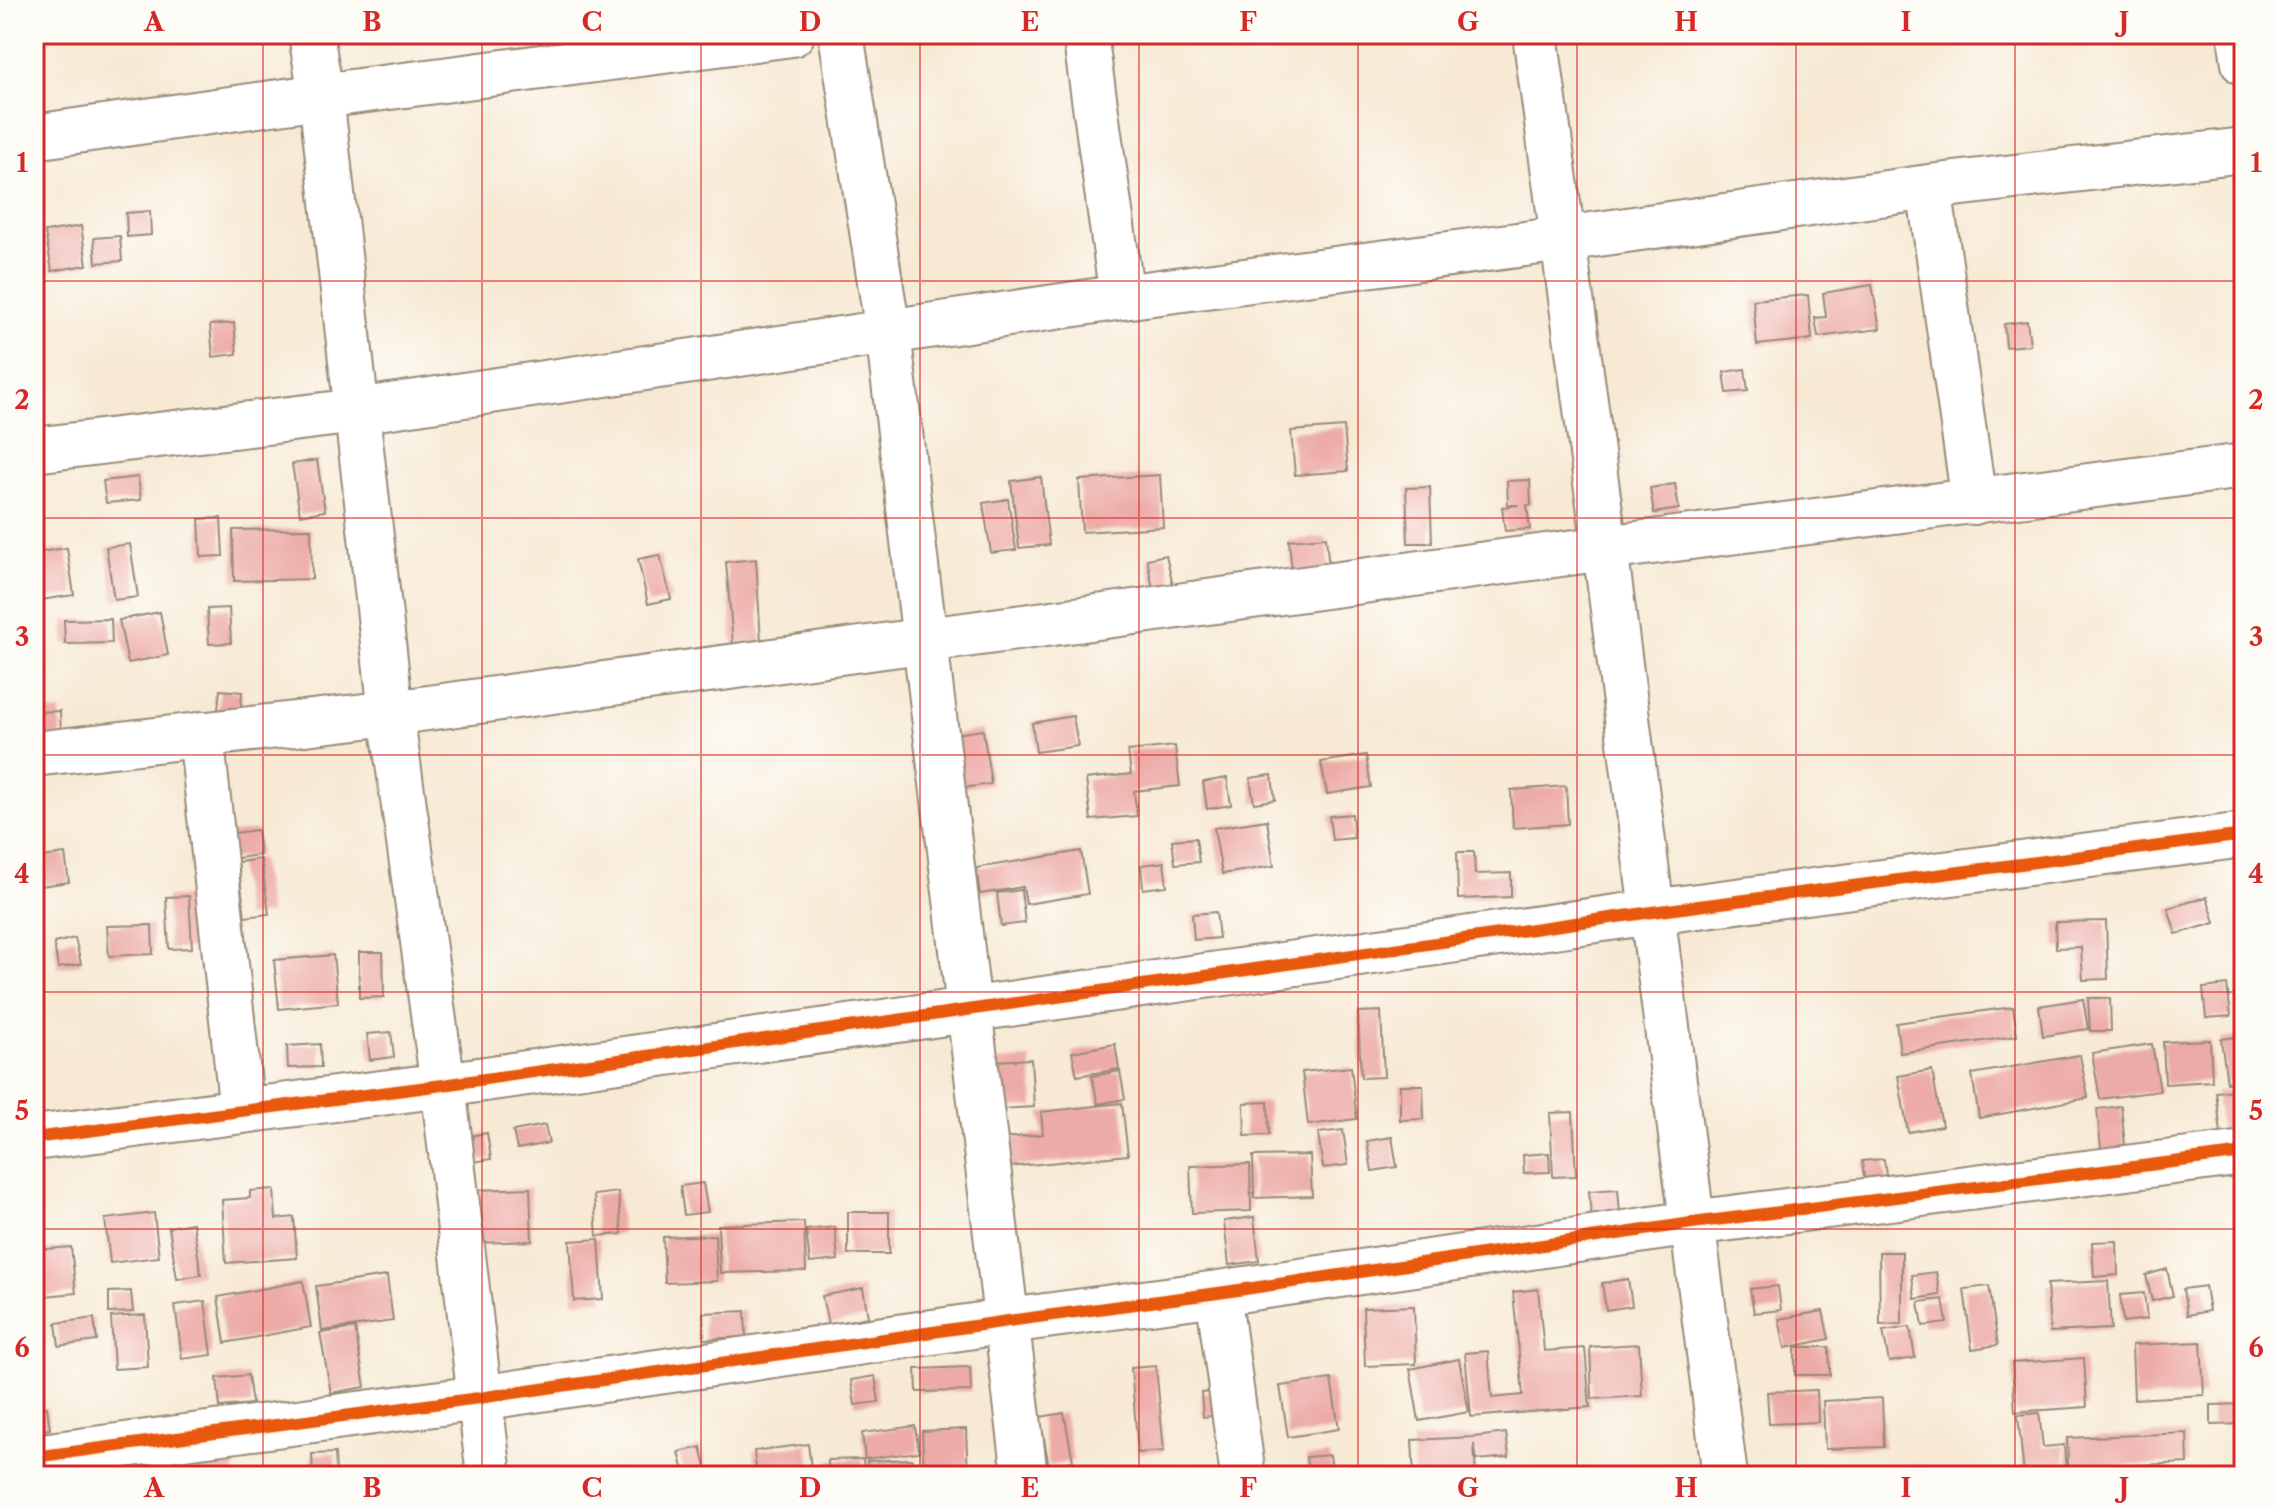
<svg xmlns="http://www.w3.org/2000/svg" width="2278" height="1510" font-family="'Libre Caslon Text',serif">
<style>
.building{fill:#edaba7}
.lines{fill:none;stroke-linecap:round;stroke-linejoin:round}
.street-casing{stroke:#998a79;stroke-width:48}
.street{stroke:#fff;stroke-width:44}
.cycleway-casing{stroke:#fdfcf7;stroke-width:17}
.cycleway{stroke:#e8590c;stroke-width:12}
.grid{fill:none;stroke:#d62828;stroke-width:2;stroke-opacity:0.55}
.neatline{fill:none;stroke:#d62828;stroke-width:3}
.grid-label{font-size:26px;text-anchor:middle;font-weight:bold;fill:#d62828}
</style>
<rect width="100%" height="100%" fill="#fdfcf7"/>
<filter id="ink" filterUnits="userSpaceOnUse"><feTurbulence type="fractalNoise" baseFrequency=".0125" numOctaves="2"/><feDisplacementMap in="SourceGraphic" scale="16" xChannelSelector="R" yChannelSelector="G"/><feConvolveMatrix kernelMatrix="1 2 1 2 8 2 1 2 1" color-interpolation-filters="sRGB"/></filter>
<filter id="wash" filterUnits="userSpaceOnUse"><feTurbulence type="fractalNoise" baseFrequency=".006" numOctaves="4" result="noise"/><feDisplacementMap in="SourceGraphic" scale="32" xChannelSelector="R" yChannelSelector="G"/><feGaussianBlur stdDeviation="1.8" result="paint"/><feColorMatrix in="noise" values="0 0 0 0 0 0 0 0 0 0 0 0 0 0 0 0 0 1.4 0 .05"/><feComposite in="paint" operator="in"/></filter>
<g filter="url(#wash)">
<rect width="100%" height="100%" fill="#f7e9d4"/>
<g id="blocks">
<path class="building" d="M150,211L151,235L127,237L126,213Z
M81,226L87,265L52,271L45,232Z
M41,227L46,271L34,272V228Z
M120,236L122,261L96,263L94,238Z
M1872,285L1880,329L1818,337L1815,318L1826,317L1823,293Z
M1808,295L1812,339L1757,345L1753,300Z
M2027,321L2030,345L2006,347L2004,324Z
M234,323L237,354L213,357L210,325Z
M1745,369L1748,391L1727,393L1724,372Z
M1344,427L1348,471L1295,475L1291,431Z
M317,460L325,511L300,515L292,464Z
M1160,475L1163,527L1082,532L1079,480Z
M138,477L141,500L106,503L103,481Z
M1041,477L1049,545L1019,548L1011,481Z
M1530,480L1531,505H1527L1530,529L1505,531L1502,507L1519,505H1508L1507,481Z
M1675,484L1679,509L1654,513L1650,488Z
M1430,487L1432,543H1408L1406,488Z
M1008,499L1016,550L991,553L983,503Z
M221,518L223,556L201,557L199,519Z
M311,529L312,579L234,581L233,530Z
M1326,537L1330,580L1293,583L1289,540Z
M130,544L138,597L114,600L106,547Z
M67,548L74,595L34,601V553Z
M660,555L671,599L648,604L638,559Z
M1166,555L1173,585L1153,589L1147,559Z
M756,559L761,642L733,644L726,562Z
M229,608L231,643L209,644L207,609Z
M160,612L168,655L128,663L119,620Z
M111,619L112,643L65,644L64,620Z
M34,630H41L43,673L34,674Z
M220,690L242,692L240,721L217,719Z
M60,711L61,736L34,737V712Z
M1073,716L1078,746L1036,752L1032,723Z
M983,730L991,784L962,788L955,734Z
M1175,746L1180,786L1134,791L1137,816L1091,820L1086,779L1131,774L1128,751Z
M1366,755L1371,787L1327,794L1321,762Z
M1272,775L1275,800L1254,803L1250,778Z
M1227,778L1231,805L1207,809L1203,782Z
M1566,786L1568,824L1513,828L1511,790Z
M1352,814L1354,838L1332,840L1329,816Z
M1267,820L1274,866L1222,874L1214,828Z
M257,830L260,855L215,861L212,836Z
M1196,838L1199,862L1175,864L1172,840Z
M1081,851L1088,894L1026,904L1023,887L980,894L976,868Z
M1457,852H1474L1475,874L1511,873V897L1458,899Z
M65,854L69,882L34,887V858Z
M261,859L269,914L245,917L238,862Z
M1164,862L1167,886L1143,889L1141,865Z
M1021,890L1025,923L1001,926L997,893Z
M189,896L192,948L169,949L166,897Z
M2207,897L2215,923L2176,934L2168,908Z
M1216,912L1219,938L1194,940L1192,914Z
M2106,921L2108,979L2083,980L2081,947L2056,948L2055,922Z
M34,922H38L43,974H34Z
M152,925L153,954L109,956L107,926Z
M75,938L81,964L58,968L54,943Z
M359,952H383L384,997L359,998Z
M333,955L338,1003L279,1009L274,960Z
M2227,985L2231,1016L2206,1018L2203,988Z
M2088,998H2110L2111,1031H2090Z
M2083,999L2088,1029L2043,1036L2039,1006Z
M2013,1007L2017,1036L1900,1053L1896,1023Z
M1381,1011L1384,1077L1361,1078L1358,1012Z
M391,1032L394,1057L370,1060L367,1034Z
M2244,1036V1081L2227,1083L2221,1039Z
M2210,1040L2212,1081L2165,1084L2163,1042Z
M320,1044L321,1067L288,1068L287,1046Z
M1115,1044L1119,1069L1077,1076L1072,1052Z
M2152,1044L2160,1091L2100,1099L2092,1053Z
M2080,1055L2088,1098L1979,1118L1972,1074Z
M1031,1059L1034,1107L998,1109L996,1061Z
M1351,1067L1357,1119L1308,1125L1302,1072Z
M1932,1070L1942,1126L1908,1132L1898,1076Z
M1120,1071L1125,1099L1098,1104L1092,1076Z
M1400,1085H1423L1424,1119L1400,1120Z
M2235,1090L2241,1140L2222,1142L2216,1092Z
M1268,1102L1269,1135L1245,1136L1244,1103Z
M1122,1103L1128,1155L1009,1167L1006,1138L1043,1134L1041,1112Z
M2121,1106L2126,1156L2102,1158L2097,1109Z
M1573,1112L1576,1176L1553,1177L1550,1113Z
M545,1125L549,1143L517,1149L513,1131Z
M1343,1130L1348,1165L1323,1168L1318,1133Z
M487,1133L491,1159L468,1163L464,1137Z
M1392,1137L1397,1167L1372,1171L1367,1141Z
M1549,1153L1550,1172L1524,1173L1523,1155Z
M1310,1155L1312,1196L1254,1198L1253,1156Z
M1884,1159L1887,1183L1865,1185L1862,1161Z
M1250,1164L1251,1211L1192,1213L1190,1166Z
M703,1183L708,1212L684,1215L680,1186Z
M530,1188L532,1241L477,1243L475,1190Z
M274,1189L276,1219L294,1217L297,1258L226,1263L222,1200L250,1198V1191Z
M1618,1189L1620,1213L1591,1215L1589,1191Z
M618,1192L622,1234L597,1236L594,1195Z
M848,1212H889V1254H848Z
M154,1213L159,1257L110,1263L105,1219Z
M1254,1217L1259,1261L1229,1265L1224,1221Z
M804,1222L806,1271L720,1273L718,1225Z
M193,1223L201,1275L177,1279L169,1227Z
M835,1227L838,1260L810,1263L806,1230Z
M715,1235L717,1281L665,1283L663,1237Z
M599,1239L603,1299L574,1301L570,1241Z
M2117,1241L2118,1275L2094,1277L2092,1242Z
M71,1247L76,1293L34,1297V1250Z
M1879,1252H1902V1324L1880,1325Z
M2167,1269L2173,1296L2152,1301L2146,1275Z
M1936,1272L1940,1295L1915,1299L1912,1275Z
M387,1276L393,1321L322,1331L316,1286Z
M1628,1279L1632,1306L1606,1310L1602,1283Z
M303,1281L311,1327L225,1343L218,1297Z
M2108,1281L2111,1329L2050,1332L2047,1284Z
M1778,1286L1781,1310L1754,1313L1750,1289Z
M1989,1286L1998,1345L1972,1349L1964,1289Z
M2205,1286L2209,1311L2187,1315L2183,1289Z
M863,1288L868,1317L828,1325L822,1296Z
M1538,1289L1544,1351L1585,1348L1590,1407L1471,1417L1465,1353L1488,1351L1492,1398L1523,1395L1513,1292Z
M131,1291L133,1312L109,1313V1292Z
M2144,1293L2147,1319L2123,1322L2120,1295Z
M1943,1299L1947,1323L1923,1326L1919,1302Z
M205,1301L212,1355L182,1359L175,1305Z
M1414,1306L1416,1364L1365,1366L1363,1308Z
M745,1311L746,1337L704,1339L703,1313Z
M1823,1311L1829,1339L1785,1348L1779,1319Z
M145,1315L148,1367L114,1369L111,1317Z
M94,1318L97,1341L59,1346L56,1323Z
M1910,1327L1915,1358L1889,1362L1883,1331Z
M355,1328L365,1387L331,1393L320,1333Z
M2201,1342L2204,1395L2134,1399L2132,1345Z
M1639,1344L1642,1396L1592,1399L1590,1347Z
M1795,1347H1829L1830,1375H1795Z
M2084,1358L2087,1407L2015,1412L2012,1363Z
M1459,1359L1469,1412L1419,1421L1410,1369Z
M1156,1366L1164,1451L1138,1453L1131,1368Z
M970,1367L971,1391L917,1392L916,1369Z
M248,1375L252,1404L220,1407L217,1378Z
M875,1376L879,1402L855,1405L851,1380Z
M1331,1379L1339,1429L1288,1437L1280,1386Z
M1226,1390L1229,1414L1203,1417L1201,1393Z
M1817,1390L1818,1422L1769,1424L1767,1392Z
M1882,1398L1884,1447L1825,1449L1823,1401Z
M2244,1404V1424L2211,1425V1405Z
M47,1407L50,1429L34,1431V1409Z
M1064,1413L1073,1461L1049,1466L1040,1417Z
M2039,1413L2043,1447L2064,1445L2066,1471L2024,1475L2018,1415Z
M915,1426L919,1452L865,1459L862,1433Z
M966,1429L968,1476H924L922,1431Z
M1506,1433L1509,1457L1477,1460L1474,1444L1476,1476H1414L1412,1440L1474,1437Z
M2187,1433L2188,1463L2068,1468L2067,1438Z
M808,1444L812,1476H757L754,1451Z
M701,1447L708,1476H685L679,1452Z
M335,1453L336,1476H313L312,1454Z
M1330,1455L1333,1476H1308L1306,1457Z
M863,1459L864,1476H829L828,1460Z
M912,1459L913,1476H868L867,1461Z
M1921,1464L1924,1476H1877L1876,1473Z
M234,1465L235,1476H197V1468Z
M620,1469L621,1476H576L575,1474Z"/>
</g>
</g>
<g filter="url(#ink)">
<use href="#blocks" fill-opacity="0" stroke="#998a79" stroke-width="2"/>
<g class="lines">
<defs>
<path id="street" d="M311,34L321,96L391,713L443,1085L489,1476
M841,34L888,332L1025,1476
M1085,34L1122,297
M1535,34L1605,548L1725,1476
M2240,34L2244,63
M34,137L321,96L792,34
M1929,187L1974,502
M34,450L357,411L1122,297L1563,239L1929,187L2244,150
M201,734L242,1111
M34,754L391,713L1605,548L2244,466
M34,1138L443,1085L1652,912L2244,835
M1218,1293L1243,1476
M34,1457L479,1398L1008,1321L1218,1293L1692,1223L2244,1153"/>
</defs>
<use href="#street" class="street-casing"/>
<use href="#street" class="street"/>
<defs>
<path id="cycleway" d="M34,1138L443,1085L1652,912L2244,835
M34,1457L479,1398L1008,1321L1218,1293L1692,1223L2244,1153"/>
</defs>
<use href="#cycleway" class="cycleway-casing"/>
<use href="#cycleway" class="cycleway"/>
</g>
</g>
<path class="grid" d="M263,34V1476M482,34V1476M701,34V1476M920,34V1476M1139,34V1476M1358,34V1476M1577,34V1476M1796,34V1476M2015,34V1476M34,281H2244M34,518H2244M34,755H2244M34,992H2244M34,1229H2244"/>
<rect width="2278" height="1510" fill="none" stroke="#fdfcf7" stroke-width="88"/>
<rect x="44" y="44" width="2190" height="1422" class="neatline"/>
<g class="grid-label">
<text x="154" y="31">A</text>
<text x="372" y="31">B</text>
<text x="592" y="31">C</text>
<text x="810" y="31">D</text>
<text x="1030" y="31">E</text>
<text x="1248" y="31">F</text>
<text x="1468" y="31">G</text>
<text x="1686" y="31">H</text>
<text x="1906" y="31">I</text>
<text x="2124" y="31">J</text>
<text x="22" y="172">1</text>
<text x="2256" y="172">1</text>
<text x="22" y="409">2</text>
<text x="2256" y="409">2</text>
<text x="22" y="646">3</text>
<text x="2256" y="646">3</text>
<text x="22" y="883">4</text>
<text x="2256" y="883">4</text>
<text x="22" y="1120">5</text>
<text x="2256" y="1120">5</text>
<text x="22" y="1357">6</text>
<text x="2256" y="1357">6</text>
<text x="154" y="1497">A</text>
<text x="372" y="1497">B</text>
<text x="592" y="1497">C</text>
<text x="810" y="1497">D</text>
<text x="1030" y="1497">E</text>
<text x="1248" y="1497">F</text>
<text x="1468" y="1497">G</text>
<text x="1686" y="1497">H</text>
<text x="1906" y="1497">I</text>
<text x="2124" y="1497">J</text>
</g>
</svg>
